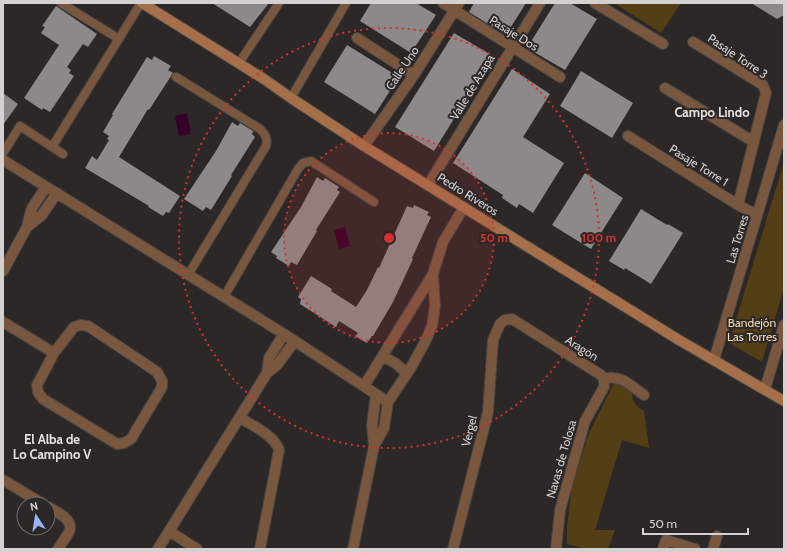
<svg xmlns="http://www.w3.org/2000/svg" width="787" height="552" font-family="Cabin,sans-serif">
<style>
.green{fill:#543e16}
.water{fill:#360028}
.building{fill:#8d8889}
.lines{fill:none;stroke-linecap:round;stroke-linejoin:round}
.lane-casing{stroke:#474342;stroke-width:10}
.street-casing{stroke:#474342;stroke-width:12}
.secondary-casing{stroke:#474342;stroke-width:12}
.lane{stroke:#79573f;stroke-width:8}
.street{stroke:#79573f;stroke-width:10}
.secondary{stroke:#a56f49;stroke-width:10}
.ring{fill:none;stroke:#d63030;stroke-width:2;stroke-dasharray:2 4}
.labels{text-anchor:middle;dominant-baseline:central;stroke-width:4;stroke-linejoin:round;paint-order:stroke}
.street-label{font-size:12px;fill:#d4d2d1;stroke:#2c2827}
.park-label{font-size:12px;fill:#f5dbb0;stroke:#2c2827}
.neighbourhood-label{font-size:13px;font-weight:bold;fill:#e6e1e0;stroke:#2c2827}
.centre{fill:#d63030;stroke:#2c2827;stroke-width:2}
.ring-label{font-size:12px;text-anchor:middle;font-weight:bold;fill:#d63030;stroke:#2c2827;stroke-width:4;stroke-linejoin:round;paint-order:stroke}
</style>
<rect width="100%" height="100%" fill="#2c2827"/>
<path class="green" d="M614,3H681L661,33Z
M784,162V288L762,362L729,343Z
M614,383L628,387L632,393L633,401L638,407L644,411L649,448L622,440L595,530H615L608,549H587L567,544V527L572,487L589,433Z"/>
<path class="water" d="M187,113L191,134L179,136L175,116Z
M345,227L350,246L339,249L334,230Z"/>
<path class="building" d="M212,3H269L250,27Z
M371,3H416L436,15L411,53L360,21Z
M474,3H526L506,35L469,12Z
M555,3H570L597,19L565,70L527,48Z
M751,3H784V15L777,19Z
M56,6L97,34L88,47L83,44L67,67L71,70L69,73L74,76L50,112L43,108L42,110L24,98L59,45L41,33L45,27L42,26Z
M454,33L493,56L434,151L395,127Z
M347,45L399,77L375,114L324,82Z
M154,56L171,66L168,70L173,73L149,110L148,109L119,157L180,196L169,213L166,212L163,216L148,207L149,206L85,168L92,156L97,160L109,140L107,139L109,136L103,132L113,115L112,114L147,57L152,60Z
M512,69L550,94L523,137L564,163L533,213L519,204L517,208L502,198L503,195L453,163Z
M581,71L633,103L612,138L560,106Z
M3,93L18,104L3,125Z
M232,122L238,126L240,123L253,131L252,134L255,137L231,175L232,176L211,210L206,207L203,211L184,199L216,151Z
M585,173L623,198L591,249L552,225Z
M317,177L323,181L325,178L339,187L337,190L340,192L316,230L317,231L297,265L291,262L289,266L276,258L277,256L271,252L301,207Z
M414,205L429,212L427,215L431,217L412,258L413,259L393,302L373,336H372L367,343L355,336L358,333L339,321L336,327L300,304L301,299L298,297L311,276L332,289L331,291L356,307L367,290L378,267L379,268L407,206L413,208Z
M641,209L667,225L668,224L683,233L651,284L625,268L624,270L609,261Z"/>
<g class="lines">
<defs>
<path id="lane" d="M61,3L119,39
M239,63L279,3
M176,77L260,129C265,134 268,138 266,146L188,275
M291,98L346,3
M52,147L141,3
M3,153L20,126L63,154
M224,297L298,169L303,163L311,161L374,202"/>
<path id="street" d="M443,3L560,77
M595,3L663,44
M357,38L414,75
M693,42L763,85L766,93L738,205
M665,88L754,142
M628,136L738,205L757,215
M364,146L414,75L459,3
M3,160L284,334L388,402
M428,185L540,3
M27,227L42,215L57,193
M3,271L27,227L29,218L32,208L46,187
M3,322L54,353
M81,325L88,326L157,372L162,381V387L131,439L124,443L117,444L43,399L38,392L37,385L54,353L74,327Z
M382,357C393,360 400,365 406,374
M714,360L784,125
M267,373L269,358L284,334
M604,379C621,374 631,386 644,395
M364,386L433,274L443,242L464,207
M765,389L784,325
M240,418C252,425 275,436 279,450L260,549
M374,446L372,425L376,394
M3,480L43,504
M48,507C55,511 72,518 70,529C69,534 61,544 58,549
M169,531L197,549
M158,549L267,373L277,365L295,341
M353,549L374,446L384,428L388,402L410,369L425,342L432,326L435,306L433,274
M453,549L488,412L493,340L500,324L505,320L512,319L601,375L604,379
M556,549L560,510L585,421L604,387V379
M663,549L666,540L695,549
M713,549L717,536"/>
<path id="secondary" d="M142,3L264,79L291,98L364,146L679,340L784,401"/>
</defs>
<use href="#lane" class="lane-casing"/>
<use href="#street" class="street-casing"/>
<use href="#secondary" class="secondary-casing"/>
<use href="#lane" class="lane"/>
<use href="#street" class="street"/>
<use href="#secondary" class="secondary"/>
</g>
<circle cx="389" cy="238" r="105" fill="#d63030" fill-opacity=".12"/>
<g class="ring">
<circle cx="389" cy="238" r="105"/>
<circle cx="389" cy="238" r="210"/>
</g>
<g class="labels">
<g class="street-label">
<text transform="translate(514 33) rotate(32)">Pasaje Dos</text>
<text transform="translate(738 56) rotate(34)">Pasaje Torre 3</text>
<text transform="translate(402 68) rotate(-56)">Calle Uno</text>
<text transform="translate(472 87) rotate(-59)">Valle de Azapa</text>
<text transform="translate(699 165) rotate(32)">Pasaje Torre 1</text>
<text transform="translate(468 194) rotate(32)">Pedro Riveros</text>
<text transform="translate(737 239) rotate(-73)">Las Torres</text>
<text transform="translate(582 348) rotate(32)">Aragón</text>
<text transform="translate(469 431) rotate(-76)">Vergel</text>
<text transform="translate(561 459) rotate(-74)">Navas de Tolosa</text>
</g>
<g class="park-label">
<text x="752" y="322">Bandejón<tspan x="752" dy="14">Las Torres</tspan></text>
</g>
<g class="neighbourhood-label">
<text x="712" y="112">Campo Lindo</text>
<text x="52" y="439">El Alba de<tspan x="52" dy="15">Lo Campino V</tspan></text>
</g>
</g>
<circle cx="389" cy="238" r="6" class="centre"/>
<g class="ring-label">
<text x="494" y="242">50 m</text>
<text x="599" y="242">100 m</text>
</g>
<rect width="787" height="552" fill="none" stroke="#d4d2d1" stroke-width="8"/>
<g transform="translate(36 516) rotate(348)"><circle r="19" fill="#2c2827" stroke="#6f6c6b"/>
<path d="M0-3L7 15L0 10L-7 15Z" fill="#97b6fd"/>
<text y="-6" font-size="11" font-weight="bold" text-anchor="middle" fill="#d4d2d1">N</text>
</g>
<path d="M643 528v6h105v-6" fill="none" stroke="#d4d2d1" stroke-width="2"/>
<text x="649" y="528" font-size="12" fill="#d4d2d1" stroke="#2c2827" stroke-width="3" paint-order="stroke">50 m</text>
</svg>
